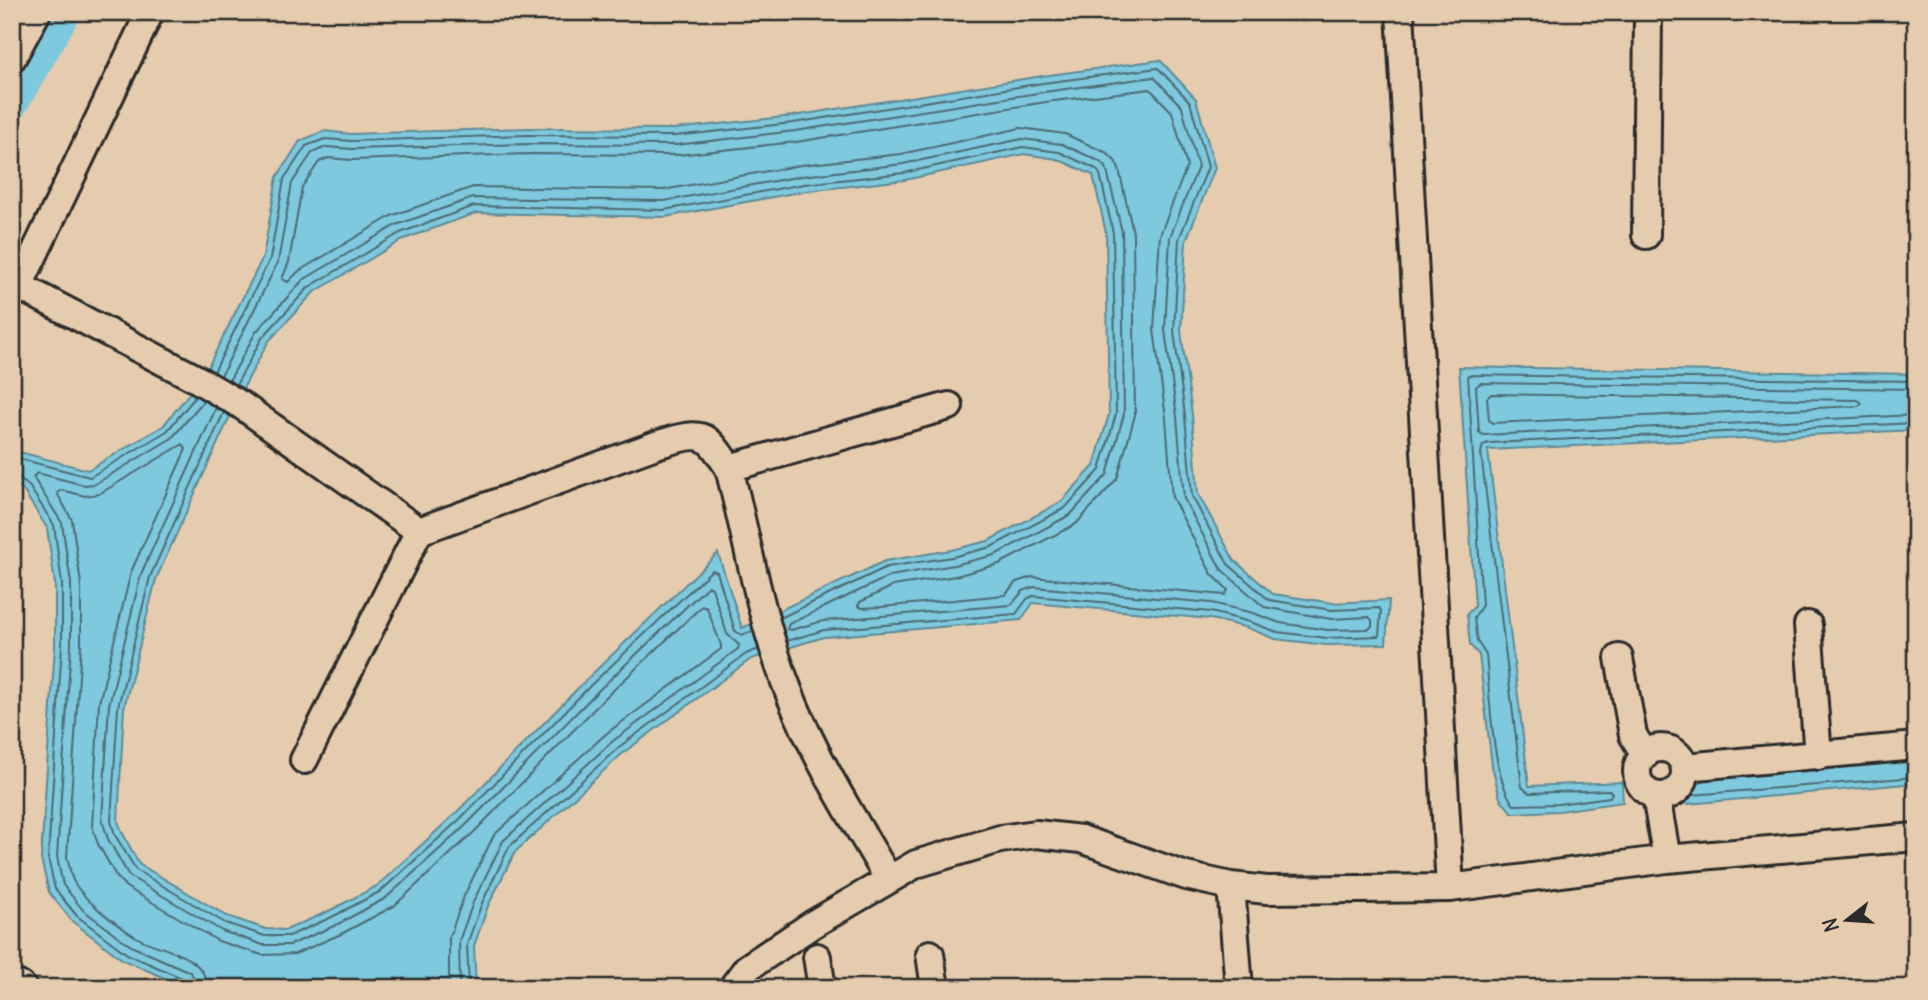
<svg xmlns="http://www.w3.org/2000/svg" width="1928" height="1000" viewBox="0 0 1928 1000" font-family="Delius,sans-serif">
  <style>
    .water { fill: #7ec9de; stroke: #5d8a96; stroke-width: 2; fill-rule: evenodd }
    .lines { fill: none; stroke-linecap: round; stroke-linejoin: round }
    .shore { stroke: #4c6a73; stroke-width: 2 }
    .canal { stroke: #7ec9de; stroke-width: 32 }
    .street-casing { stroke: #2b2b2b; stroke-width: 32 }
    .street { stroke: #e6ccae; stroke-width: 26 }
  </style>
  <rect width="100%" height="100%" fill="#e6ccae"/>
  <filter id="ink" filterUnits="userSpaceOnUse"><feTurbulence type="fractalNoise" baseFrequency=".0143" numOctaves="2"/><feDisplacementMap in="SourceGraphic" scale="14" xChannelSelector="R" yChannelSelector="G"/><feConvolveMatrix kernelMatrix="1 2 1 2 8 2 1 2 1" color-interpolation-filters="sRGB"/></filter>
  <g filter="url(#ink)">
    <path class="water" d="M1160 60 1196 99 1215 168 1186 241 1181 331 1192 415 1198 494 1234 560 1273 594 1333 603 1389 600 1386 644 1327 645 1275 639 1248 628 1211 619 1033 603 1021 620 824 637 751 659 623 753 515 852 488 906 474 946 476 988H188L123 960 72 921 49 892 41 859 55 645V584L47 528 23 490 12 482V450L88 470 163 426 204 375 263 257 277 177 300 141 324 131 351 134 528 128 674 129 793 116 1042 76ZM1024 154 1057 159 1093 175 1106 233 1109 414 1094 466 1061 502 988 541 951 550 885 561 742 628 718 553 587 679 455 814 377 886 329 911 286 930 266 929 227 916 139 864 122 832 118 821 124 708 156 579 240 394 268 342 313 293 404 239 476 213 665 217 805 191 905 180Z
      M1459 367 1916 374V430L1488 450 1529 786 1622 782 1623 802 1559 811 1512 813 1500 798 1492 766 1479 655 1470 645 1467 614 1475 606Z
      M1916 753V783L1688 804 1681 795 1686 781 1705 773Z"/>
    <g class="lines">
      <path class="shore" d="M1150 89 1172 112 1187 166 1160 235 1154 330 1166 418 1172 497 1211 573 1228 590 1225 595 1032 577 1016 582 1005 595 881 607 862 608 858 606 860 602 893 586 956 576 999 564 1076 524 1117 479 1135 415 1133 233 1119 169 1115 161 1107 153 1065 134 1021 128 901 154 801 165 663 190 473 187 391 216 299 271 288 282 282 279 289 262 302 187 319 162 328 158 352 160 528 154 677 155 796 142 1046 102Z
        M214 372 270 259 284 179 306 146 325 139 352 141 528 135 675 136 793 123 1043 83 1158 68 1190 102 1208 167 1179 239 1174 331 1185 416 1192 496 1228 564 1269 600 1332 610 1379 608 1381 611 1379 636 1327 638 1277 632 1250 622 1211 612 1033 596 1027 599 1016 614 824 630 787 641
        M221 376 278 262 292 183 312 153 326 147 352 149 528 144 676 145 795 131 1044 92 1154 77 1182 107 1198 167 1170 237 1165 330 1177 417 1184 499 1221 569 1264 607 1331 619 1369 617 1372 620V626L1369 629 1328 630 1280 623 1253 613 1212 603 1034 587 1023 591 1011 605 823 621 791 630 787 629 789 624 890 576 954 565 995 555 1070 515 1107 475 1124 414 1122 232 1106 167 1099 161 1062 144 1022 139 903 164 802 176 664 201 473 198 396 225 303 280 256 332 229 381
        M1916 381 1468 375 1482 605 1474 618 1477 641 1486 655C1490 692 1491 777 1514 805L1558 804 1610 797 1612 793 1609 790 1529 793 1522 787 1481 453 1483 445 1489 443 1916 423
        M236 385 262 338 309 287 400 233 474 206 664 210 804 184 904 173 1023 147 1059 152 1096 169 1100 174 1113 233 1116 414 1100 470 1065 508 991 547 952 557 887 567 780 618
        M1916 389 1480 383 1476 387 1479 432 1483 435 1916 415
        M1491 394 1858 400 1862 403 1859 406 1492 423 1489 420 1487 398Z
        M216 408 141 574 109 705 102 820 108 839 129 876 222 931 263 945H290L336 925 386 898 466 825 598 691 708 586 712 588 727 634 739 645 738 649 613 741 503 841 474 900 459 941 460 988
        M224 412 150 577 118 707 111 821 115 835 136 870 225 923 265 936H289L332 917 381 891 460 819 592 684 712 570 717 572 735 631 742 635 753 631
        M12 457 90 477 167 431 196 396
        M12 477 18 478 29 486 54 525 62 583V645L48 858 55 889 77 916 127 954 184 979 188 988
        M1705 780 1692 787 1691 795 1916 777
        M196 988 195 979 190 972 131 946 83 910 63 885 57 857 71 645V583L62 523 33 477 37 473 84 485 95 484 172 438 204 400
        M207 988C206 953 160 951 136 937 118 926 80 898 72 878 70 871 69 864 67 857L81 646V584L72 520 57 493 61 490 85 496 99 494 183 444 186 449 131 572 99 703 92 826 98 844 116 876 126 887 218 941 262 955 295 954 341 934 394 906 473 833 605 698 702 606 707 608 721 645V649L607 733 494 835 464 896 449 938V988
        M469 988 467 944 482 903 509 847 619 747 746 654 759 649"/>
      <path class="canal" d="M12 104 65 12"/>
      <defs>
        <path id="street" d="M1400 12 1450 888
          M12 58 37 12
          M1646 235 1648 12
          M19 286 195 378 241 405 419 531
          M12 295 19 286 150 12
          M729 468C748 543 761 622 790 695 816 760 853 818 888 878
          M1808 625 1818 756
          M1619 658 1633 735 1645 755
          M1637 772a24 24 0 1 1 48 0a24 24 0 1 1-48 0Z
          M304 760 419 531 656 445C670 441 695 431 707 440 716 446 723 460 729 468L949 406
          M1685 767 1916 746
          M1656 796 1667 859
          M1231 886 1239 988
          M930 954 935 988
          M817 957 822 988
          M12 985H19L23 988
          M732 988 747 968 813 924 916 864 1000 839 1036 834 1081 839 1186 876 1231 886 1267 890 1450 888 1667 859 1916 837"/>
      </defs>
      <use href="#street" class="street-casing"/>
      <use href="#street" class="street"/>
    </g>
  </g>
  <rect width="1928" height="1000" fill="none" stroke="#e6ccae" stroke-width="42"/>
  <rect x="21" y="21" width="1886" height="958" fill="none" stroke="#2b2b2b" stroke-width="2.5" filter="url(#ink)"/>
  <g transform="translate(1847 920) rotate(253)" stroke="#e6ccae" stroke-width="5" paint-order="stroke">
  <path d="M0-5L12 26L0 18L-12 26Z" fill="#2b2b2b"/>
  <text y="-10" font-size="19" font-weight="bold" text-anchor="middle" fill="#2b2b2b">N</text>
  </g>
</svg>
